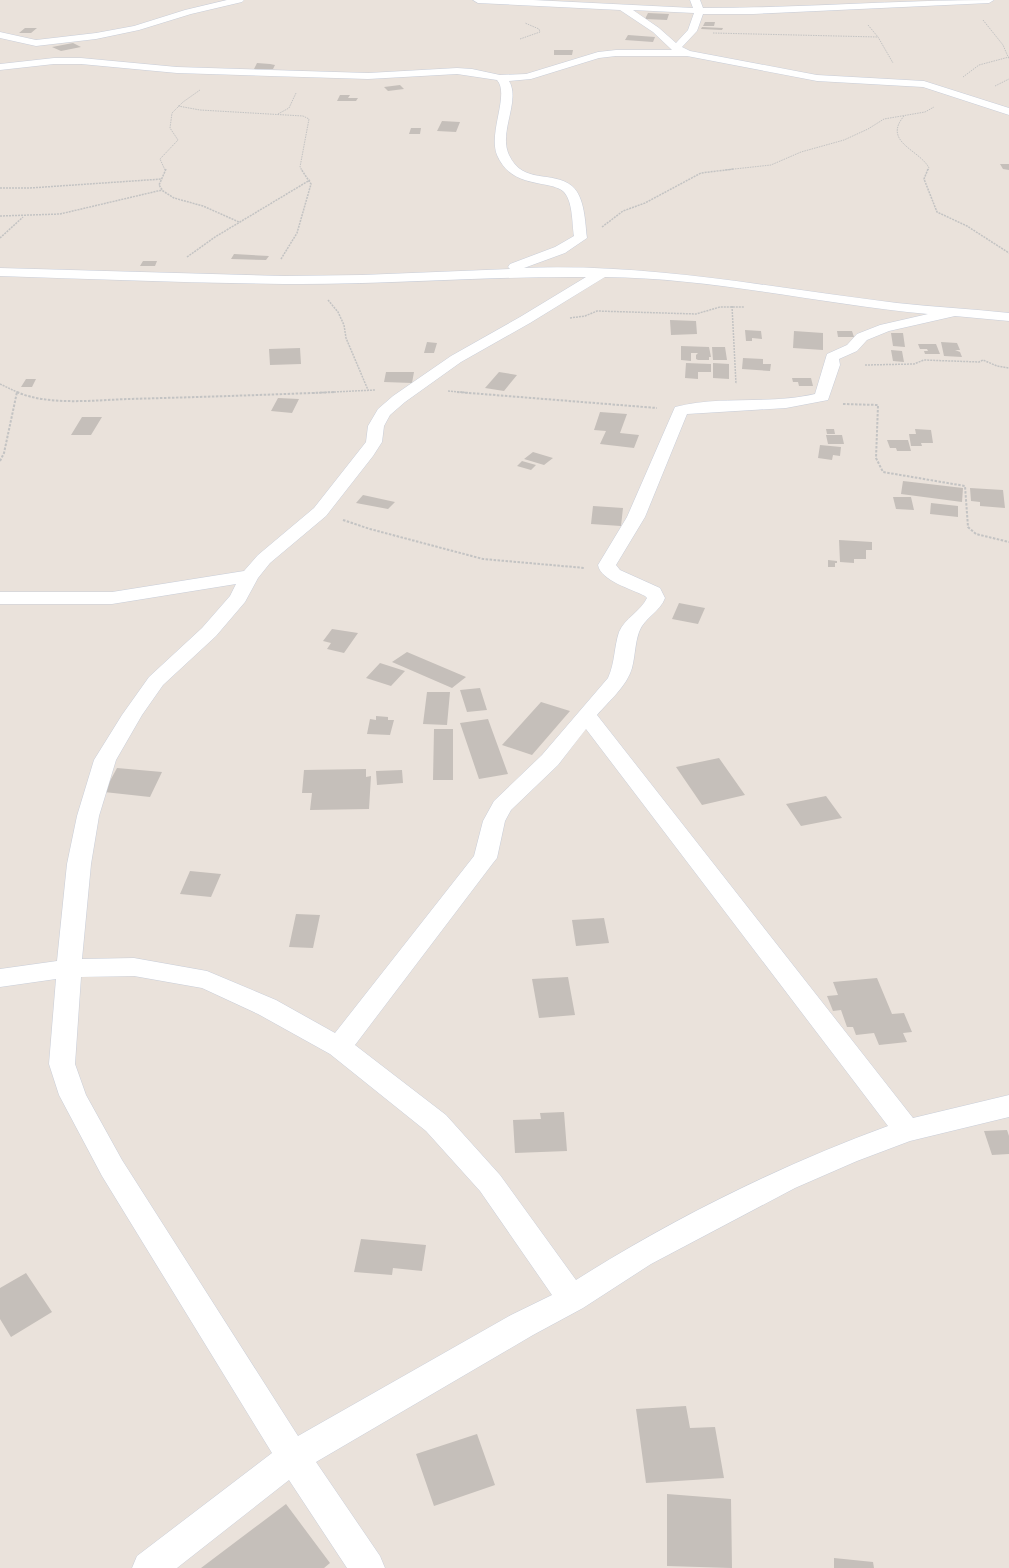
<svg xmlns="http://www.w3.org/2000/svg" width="1009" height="1568" viewBox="0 0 1009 1568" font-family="Roboto,sans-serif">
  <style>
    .building { fill: #c5bfba }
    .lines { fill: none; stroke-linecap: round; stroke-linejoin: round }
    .minor-casing { stroke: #c9ced9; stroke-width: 1 }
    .path-far2 { stroke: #c3c3c3; stroke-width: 1; stroke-dasharray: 1.5 1; stroke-linecap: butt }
    .path-far1 { stroke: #c3c3c3; stroke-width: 1.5; stroke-dasharray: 2 1; stroke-linecap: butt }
    .path { stroke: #c3c3c3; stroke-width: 2; stroke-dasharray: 2.5 1.5; stroke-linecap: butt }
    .minor { fill: #fff; fill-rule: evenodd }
  </style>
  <rect width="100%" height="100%" fill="#eae2db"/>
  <path class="building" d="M648 13 669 14 667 20 645 19Z
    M705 22H715L714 26H703Z
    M702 27 723 28 722 30 701 29Z
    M25 28H37L31 33H19Z
    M628 35 655 37 653 42 625 40Z
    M73 43 81 47 61 51 52 47Z
    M554 50H573L572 55H554Z
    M257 63 270 64 275 65 273 69H254Z
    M400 85 404 89 388 91 384 87Z
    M340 95H350L348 98H358L356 101H337Z
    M442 121 460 122 456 132 437 131Z
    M411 128H421L420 134H409Z
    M1000 164H1009V170L1003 169Z
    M234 254 269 256 266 260 231 259Z
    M143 261H157L155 266H140Z
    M670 320 696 321 697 334 671 335Z
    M745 330 761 331 762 339 752 338V341H746Z
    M794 331 823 333V350L793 348Z
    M837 331H852L854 337H838Z
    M891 333H903L905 347 893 346Z
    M427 342 437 343 434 353H424Z
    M941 342 957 343 960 350H955L960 352 962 357 944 356Z
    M918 344H936L940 354H925L924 351H928L927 349H920Z
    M681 346 709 347 711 357H709V360H698L696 359V355L698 353H691V361L681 360Z
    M712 347H725L727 360H713Z
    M300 348 301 364 270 365 269 349Z
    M891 350 902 351 904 362 893 361Z
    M743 358 763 359V364H771L770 371 742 369Z
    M686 363 711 364V372H698V379L685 378Z
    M713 363 729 364V379L713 378Z
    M386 372H414L412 383 384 382Z
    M499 372 517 375 504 391 485 388Z
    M792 378H811L813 386H799L798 382H793Z
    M26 379H36L32 387H21Z
    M278 398 299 399 292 413 271 411Z
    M600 412 627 414 620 433 639 435 634 448 600 444 606 431 594 430Z
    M82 417H102L91 435H71Z
    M826 429H834L835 434H827Z
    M915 429 931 430 933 443H921L922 446H911L909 434H916Z
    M826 435H842L844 444H828Z
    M887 440H908L911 451H897L896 448H890Z
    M820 445 841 447 840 456 833 455 832 460 818 458Z
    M533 452 553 458 544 465 524 459Z
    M522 461 536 465 531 470 517 466Z
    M903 481 963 488 962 502 901 494Z
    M970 488 1003 490 1005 508 980 506V502L971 501Z
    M363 495 395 502 388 509 356 503Z
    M893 497H911L914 510 896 509Z
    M931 503 958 506V517L930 514Z
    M593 506 623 508 621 526 591 524Z
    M839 540 872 542V550H866V559H854V563L840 562Z
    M828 560 837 561V563H835V567H828Z
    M679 603 705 608 698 624 672 619Z
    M332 629 358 633 344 653 327 649 331 643 323 641Z
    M407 652 466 677 452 688 392 662Z
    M380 663 405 671 391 686 366 678Z
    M480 688 487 710 467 712 460 690Z
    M427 692H450L447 725 423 724Z
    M541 702 570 711 532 755 502 745Z
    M376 716 388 717V720H394L390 735 367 734 370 719 376 720Z
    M488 719 508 774 479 779 460 723Z
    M434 729H453V780H433Z
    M719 758 745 795 702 805 676 767Z
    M117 768 162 772 150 797 104 792Z
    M366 769V777L371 776 369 809 310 810 312 793H302L304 770Z
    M402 770 403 783 377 785 376 771Z
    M826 796 842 818 801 826 786 804Z
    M190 871 221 874 211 897 180 894Z
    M296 914 320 915 313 948 289 947Z
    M604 918 609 943 576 946 572 920Z
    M568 977 575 1015 539 1018 532 979Z
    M877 978 892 1014 904 1013 912 1032 903 1033 907 1042 879 1045 874 1033 856 1035 853 1027H847L841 1010 833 1011 827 996 838 995 833 982Z
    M564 1112 567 1151 515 1153 513 1120 541 1119 540 1113Z
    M1007 1130 1009 1136V1154L992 1155 984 1131Z
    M361 1239 426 1245 422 1271 393 1268 392 1275 354 1272Z
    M26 1273 52 1312 11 1337 0 1319V1288Z
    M686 1406 690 1428 715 1427 724 1478 646 1483 636 1409Z
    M477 1434 495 1485 434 1506 416 1454Z
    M667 1494 731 1499 732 1568 667 1566Z
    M286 1504 330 1563 324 1568H201Z
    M834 1558 873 1562 874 1568H834Z"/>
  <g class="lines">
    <defs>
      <path id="minor" d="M227 0H244L242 2 191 14 139 30 96 39 36 46 0 38V32L36 40 96 33 134 26 185 10Z
        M473 0H533L693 8 690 0H700L703 8C800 8 896 0 994 0L989 3 753 14H703L697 31 682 47 690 51 817 75 924 81 1009 108V115L923 87 817 81 687 56H616L599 58 531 79 509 81C521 101 498 132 509 155 523 185 552 170 572 186 585 197 585 223 587 238L565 253 524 268C650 263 773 288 897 303 934 307 972 309 1009 313V321L955 316 889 331 867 340 857 351 839 359 840 365 828 400 786 408 687 414 645 517 616 565 620 570 660 588 665 598C660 612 644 618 639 632 635 643 635 657 632 668 627 686 609 701 597 715L913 1118 1009 1095V1117L910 1141 857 1161 795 1188 651 1264 583 1308 533 1335 316 1462 380 1556 385 1568H347L289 1480 177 1568H132L137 1556 272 1453 102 1176 59 1095 49 1064 56 979 0 987V969L57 961 67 864 77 816 94 760 122 715 149 677 202 628 230 596 236 584 112 604H0V592H112L244 571 258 555 314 508 366 442 368 426 378 409 393 396 451 356 520 317 586 277C485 276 385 285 284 284 189 283 95 279 0 276V268L284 276 362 275 510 269 508 267 510 264 555 247 574 236C572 223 573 202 564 192 560 188 552 186 547 185 525 181 507 178 497 155 488 132 510 94 497 80L457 74 368 79 177 73 81 64H54L0 70V64L54 58H81L177 67 368 73 457 68 472 69 500 75 526 74 598 52 616 50H672L653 32 620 10 478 3ZM633 10 694 13 688 30 676 43 659 28ZM605 277C713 278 820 304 928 314L880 325 857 334 847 345 827 354 815 394C769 405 721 395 675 407L627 517 598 565C601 581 632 589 645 596L647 598C641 611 625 618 619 632 614 647 615 663 608 678L542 755 494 801 483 821 474 856 335 1033 276 1000 207 971 134 958 82 959 91 864 99 816 116 760 142 715 163 685 216 636 245 602 258 578 270 563 326 516 373 456 382 442 384 426 390 415 405 402 461 362 530 323ZM586 729 888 1126C779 1166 674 1218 576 1280L500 1175 446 1115 355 1045 493 863 497 858 505 821 511 810 558 765ZM134 976 202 988 258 1014 330 1054 426 1131 480 1191 552 1295 511 1315 298 1436 122 1160 86 1095 75 1064 81 977Z"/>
    </defs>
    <use href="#minor" class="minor-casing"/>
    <path class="path-far2" d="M983 20 1003 45 1009 59
      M868 25 878 37 893 63
      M713 33 878 37
      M520 39 540 32 539 29 525 23
      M963 77 979 65 1009 57
      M995 86 1009 79
      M178 106 200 110 303 116 309 119 300 167 302 170
      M278 114 289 108 296 93
      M904 116C882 142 920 150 929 168L928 170
      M165 170 160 159 178 140 170 128 172 113 183 102 200 90
      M725 170 771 165 801 152 844 140 868 129 884 119 925 112 934 107"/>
    <path class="path-far1" d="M166 169 159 185 163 191 174 198 203 206 239 222
      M928 169 924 179 937 212 967 226 1009 253
      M0 188H30L162 179
      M0 216 60 214 162 190
      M602 227 623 211 645 203 701 173 734 169
      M0 238 23 217
      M187 257 215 237 310 180
      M281 259 297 233 311 184 301 169
      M328 300 338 312 344 325 346 338 368 390
      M732 306 736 384
      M570 318 585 316 597 311 696 314 720 307H744
      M865 365 914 364 924 360 979 362 983 360 997 366 1009 368
      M0 384 19 393
      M448 391 470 393
      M313 393 375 390"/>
    <path class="path" d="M17 392C48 406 95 400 129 399 198 397 266 395 335 392
      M457 392 657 408
      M843 404 878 405 876 458 883 472 965 486 968 527 976 534 1009 542
      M0 461 4 453 17 392
      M343 520 370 529 483 559 585 568"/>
    <use href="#minor" class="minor"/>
  </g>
</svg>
